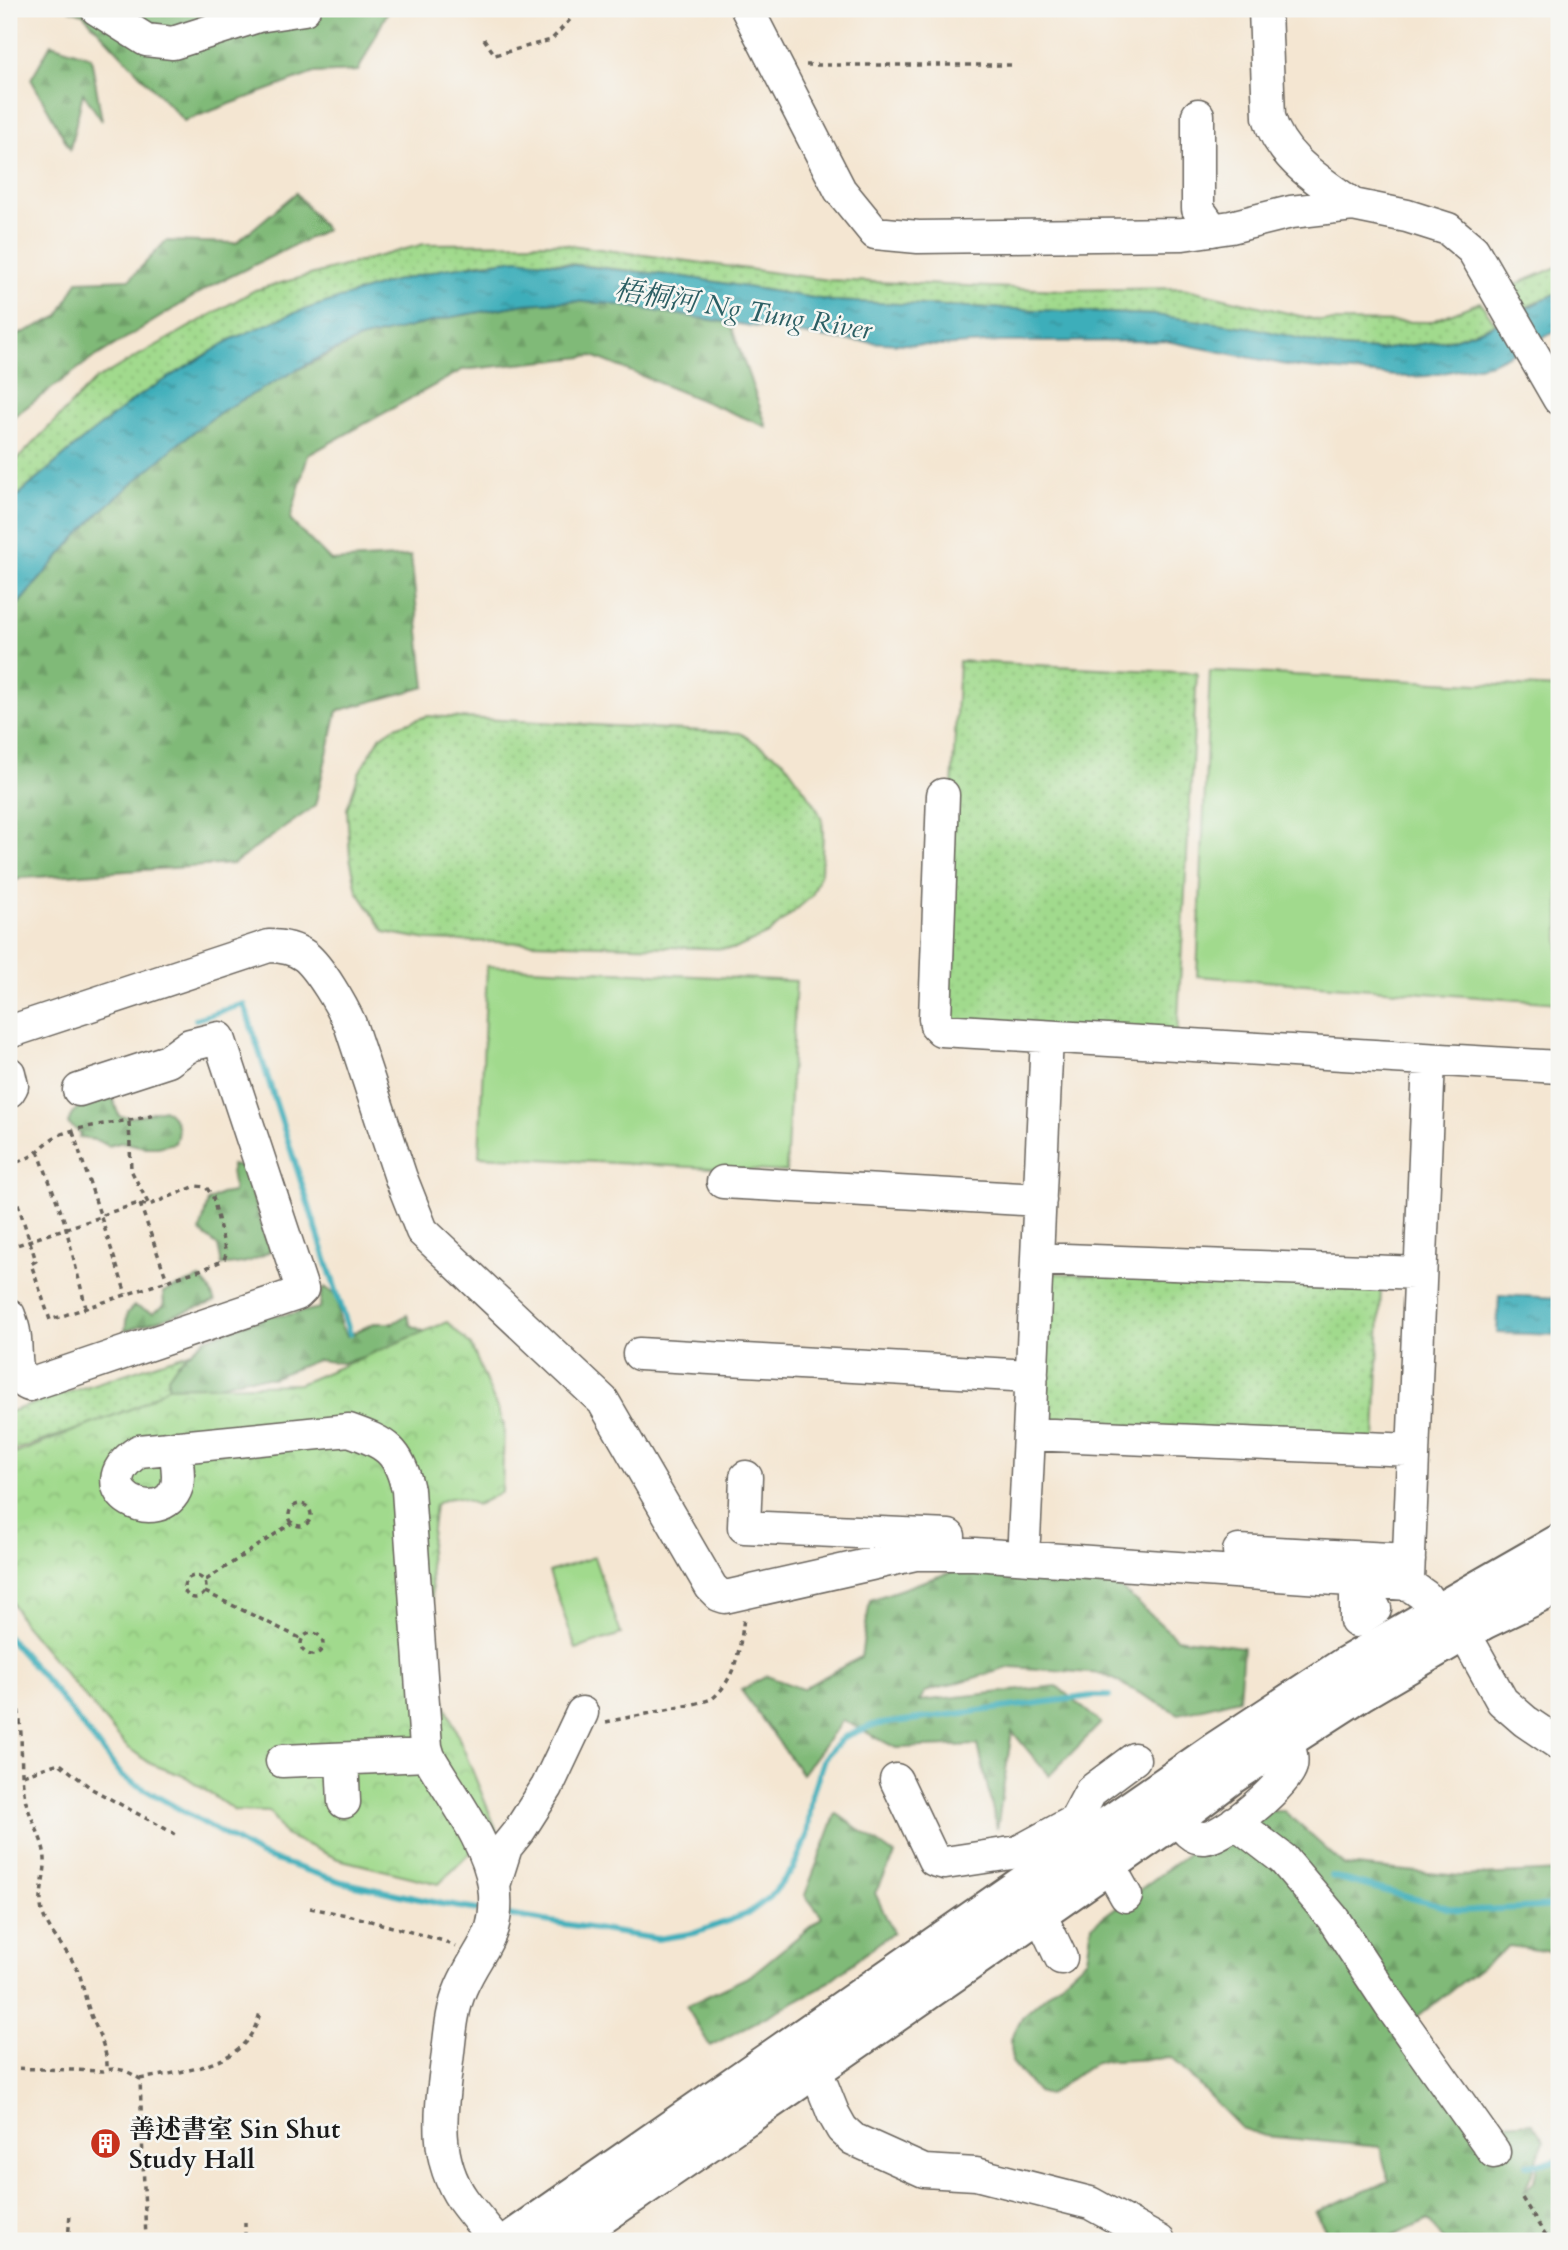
<svg xmlns="http://www.w3.org/2000/svg" width="1568" height="2250" viewBox="0 0 1568 2250" font-family="Cardo,'Noto Serif SC',serif">
  <style>
    .grass { fill: url(#grass-dots); stroke: #5e7b54; stroke-width: 2 }
    .forest { fill: url(#forest-firs); stroke: #4e6b4a; stroke-width: 2 }
    .park { fill: url(#park-crowns); stroke: #5e7b54; stroke-width: 2 }
    .pitch { fill: #a1da8d; stroke: #5e7b54; stroke-width: 2 }
    .water { fill: url(#water-ripples); stroke: #2d656b; stroke-width: 2 }
    .lines { fill: none; stroke-linecap: round; stroke-linejoin: round }
    .stream { stroke: #3eaeba; stroke-width: 6 }
    .minor-casing { stroke: #68635c; stroke-width: 35 }
    .major-casing { stroke: #68635c; stroke-width: 42 }
    .path { stroke: #68635c; stroke-width: 3.5; stroke-dasharray: 5 5; stroke-linecap: butt }
    .minor { stroke: #fff; stroke-width: 32 }
    .major { stroke: #fff; stroke-width: 38 }
    .labels { text-anchor: middle; dominant-baseline: central; stroke-width: 5; stroke-linejoin: round; paint-order: stroke }
    .poi-label { font-size: 26px; font-weight: bold; fill: #1c1c1c; stroke: #f6f6f2; text-anchor: start }
    .water-label { font-size: 28px; font-style: italic; fill: #2b5e63; stroke: #f6f6f2 }
  </style>
  <defs>
    <pattern id="grass-dots" width="8" height="8" patternUnits="userSpaceOnUse" patternTransform="scale(1.75)"><rect width="8" height="8" fill="#a1da8d"/><path d="M2 2h.1M6 6h.1" fill="none" stroke="#8aba79" stroke-width="1.8" stroke-linecap="round"/></pattern>
    <pattern id="forest-firs" width="22" height="20" patternUnits="userSpaceOnUse" patternTransform="scale(1.75)"><rect width="22" height="20" fill="#80ba78"/><path d="M5 1l3.5 6h-7zM16 11l3.5 6h-7z" fill="#6e9f67"/></pattern>
    <pattern id="park-crowns" width="20" height="18" patternUnits="userSpaceOnUse" patternTransform="scale(1.75)"><rect width="20" height="18" fill="#a1da8d"/><path d="M2 6a3 3 0 1 1 6 0M12 15a3 3 0 1 1 6 0" fill="none" stroke="#8aba79"/></pattern>
    <pattern id="water-ripples" width="26" height="14" patternUnits="userSpaceOnUse" patternTransform="scale(1.75)"><rect width="26" height="14" fill="#3eaeba"/><path d="M2 4q2-2 4 0t4 0M15 11q2-2 4 0t4 0" fill="none" stroke="#338d96"/></pattern>
  </defs>
  <rect width="100%" height="100%" fill="#f6f6f2"/>
  <filter id="ink" filterUnits="userSpaceOnUse"><feTurbulence type="fractalNoise" baseFrequency=".0143" numOctaves="2"/><feDisplacementMap in="SourceGraphic" scale="14" xChannelSelector="R" yChannelSelector="G"/><feConvolveMatrix kernelMatrix="1 2 1 2 8 2 1 2 1" color-interpolation-filters="sRGB"/></filter>
  <filter id="wash" filterUnits="userSpaceOnUse"><feTurbulence type="fractalNoise" baseFrequency=".00686" numOctaves="4" result="noise"/><feDisplacementMap in="SourceGraphic" scale="28" xChannelSelector="R" yChannelSelector="G"/><feGaussianBlur stdDeviation="1.57" result="paint"/><feColorMatrix in="noise" values="0 0 0 0 0 0 0 0 0 0 0 0 0 0 0 0 0 1.4 0 .05"/><feComposite in="paint" operator="in"/></filter>
  <g filter="url(#wash)">
    <rect width="100%" height="100%" fill="#f4e6d2"/>
    <path class="grass" d="M555 243 829 280 1061 290 1183 288 1321 321 1430 322 1480 302 1496 324 1453 339 1379 350 1340 348 1155 315 832 301 686 277 563 263 514 260 479 263 390 282 292 314 232 339 137 397 80 442 23 491 9 506V468L95 380 255 290 424 244Z
      M1559 266V292L1524 308 1512 286Z
      M959 661 1197 673 1177 1037 939 1024Z
      M427 716 740 733 784 761 814 803 822 819 823 834 821 872 812 896 768 934 735 949 428 940 385 932 357 891 350 857 347 809 359 773 381 736 395 727Z
      M1046 1273 1381 1287 1375 1441 1040 1427Z
      M319 1310 335 1344 12 1451V1455L9 1456V1412Z"/>
    <path class="forest" d="M69 9H389L358 71 314 73 184 121 83 14Z
      M51 44 91 57 102 121 83 93 70 149 31 79Z
      M296 193 326 230 211 286 87 362 9 420V339L58 317 78 281 130 279 166 241 236 243Z
      M572 301 611 304 730 323 767 427 593 356 462 370 308 455 290 520 331 561 411 556 425 687 337 711 315 806 233 864 21 878 9 884V615L68 546 100 512 139 477 179 443 222 411 285 376 360 339 452 317 525 304Z
      M111 1094 119 1116 132 1117 164 1109C177 1119 181 1127 175 1143L158 1147H144L123 1142 108 1146 99 1141 79 1137 81 1133 68 1124C73 1103 93 1100 111 1094Z
      M231 1165 243 1167 270 1251C256 1261 240 1265 222 1265L218 1246 200 1232 208 1201 221 1194 233 1192C235 1183 230 1175 231 1165Z
      M200 1278 209 1288 215 1302 125 1331 127 1313 134 1306 153 1313 164 1306 163 1292Z
      M325 1287 337 1296 340 1324 347 1336 374 1323H393L407 1315 411 1325 427 1333 364 1357 342 1363 317 1360 272 1378H246L216 1386 168 1387V1377L177 1364 205 1339 269 1315H286L320 1308 321 1293Z
      M974 1557 1101 1575 1129 1595 1176 1638 1243 1647 1239 1699 1179 1714 1103 1674 1012 1667 925 1692 919 1701 1057 1686 1101 1723 1049 1776 1012 1731 997 1829 978 1745 896 1748 843 1720 802 1774 741 1690 767 1676 802 1689 861 1657 870 1600 951 1572Z
      M1265 1811H1284L1344 1865 1460 1876 1559 1871V1953L1509 1946 1405 2026 1476 2126 1532 2122 1544 2141 1524 2193 1534 2181 1538 2164 1559 2158V2241H1444L1428 2220 1382 2241H1332L1315 2212 1389 2181 1380 2147 1265 2136 1241 2128 1172 2058 1096 2062 1048 2095 1037 2092 1012 2062 1011 2039 1022 2017 1087 1959 1092 1925 1192 1851Z
      M836 1813 895 1855 875 1893 893 1932 819 1989 710 2046 686 2006 750 1976 822 1917 805 1895Z"/>
    <path class="park" d="M447 1322 471 1345 504 1425 502 1492 477 1505C460 1497 451 1494 435 1505L429 1553 439 1689 497 1831 480 1843 439 1884 338 1859 285 1835 270 1812 235 1811 186 1777 151 1764 126 1746 23 1623 9 1597V1456L138 1406 168 1387 299 1384Z"/>
    <path class="pitch" d="M1210 671 1559 688V1003L1197 976Z
      M487 966 796 981 786 1172 479 1156Z
      M594 1557 621 1634 576 1649 549 1572Z"/>
    <path class="water" d="M517 259 686 277 832 301 1155 315 1254 328 1340 348 1379 350 1450 340 1487 328 1559 292V330L1492 363 1428 376 1408 377 1297 367 1166 341 1000 342 940 346 883 343 840 340 611 304 572 301 525 304 452 317 360 339 322 356 222 411 179 443 100 512 68 546 9 615V506L23 491 80 442 137 397 232 339 291 314 390 282 444 269Z
      M1499 1295 1559 1298V1335L1497 1333Z"/>
    <g class="lines">
      <path class="stream" d="M196 1019 244 1004 350 1334
        M9 1638 51 1686 123 1777 260 1855 342 1882 442 1904 484 1911
        M1331 1876 1459 1911 1559 1906
        M502 1914 657 1939 695 1933 747 1914 770 1897 793 1869 807 1836 812 1795 824 1758 844 1737 873 1725 1092 1696H1109
        M1527 2165 1559 2161"/>
    </g>
  </g>
  <g filter="url(#ink)">
    <g class="lines">
      <defs>
        <path id="minor" d="M97 9 146 40 173 43 258 16 304 9
          M747 9 840 190 875 233 918 237 1183 234 1231 227 1291 212 1353 205 1407 216 1448 229 1473 250 1559 399
          M1265 9 1269 117C1281 159 1320 181 1353 205
          M1198 115V209L1213 230
          M943 795 935 1018 936 1025 941 1030 1559 1067
          M9 1032 269 946C281 946 294 948 305 956 320 968 342 1006 350 1024L401 1178 422 1231 603 1401 711 1587 719 1595 725 1597 916 1554H974L1408 1584 1425 1596 1436 1612
          M1047 1037 1029 1434 1413 1450
          M9 1073 12 1086 9 1091
          M723 1182 1040 1200
          M1037 1259 1420 1273
          M9 1315C11 1321 13 1326 14 1332 18 1348 11 1377 29 1385L297 1294 302 1289 219 1038 190 1045 168 1061 79 1090
          M639 1354 1032 1376
          M175 1447C176 1459 180 1474 177 1486 163 1531 78 1491 139 1451L349 1430C386 1443 399 1450 408 1490L426 1747 429 1757C451 1795 488 1842 494 1885 501 1938 479 1946 461 1988 451 2011 450 2037 447 2061 441 2109 433 2157 463 2200 473 2214 485 2227 496 2241
          M746 1477 744 1527 949 1536
          M1024 1539 1029 1434
          M1239 1551 1409 1560
          M1408 1579 1429 1060
          M1356 1580V1621L1375 1609
          M1463 1631 1502 1701 1525 1721 1559 1744
          M342 1759 344 1802
          M282 1761 428 1755
          M896 1780 934 1860 945 1863 1018 1852 1075 1821 1089 1838
          M1177 1816C1184 1827 1190 1839 1205 1838 1224 1837 1286 1784 1291 1766 1293 1758 1289 1747 1287 1739
          M1075 1821 1091 1791 1134 1759
          M1235 1822 1283 1859 1332 1917 1390 2005 1494 2152
          M1108 1864 1126 1896
          M494 1885 506 1847 519 1831 547 1787 582 1713
          M1039 1912 1061 1958
          M811 2073 819 2078 833 2113 842 2129 853 2139 924 2171 976 2174 1090 2203 1159 2241"/>
        <path id="major" d="M511 2241 1215 1752 1346 1666 1559 1544
          M563 2241C769 2101 973 1959 1177 1816L1232 1774 1361 1691 1483 1620 1559 1584"/>
      </defs>
      <use href="#minor" class="minor-casing"/>
      <use href="#major" class="major-casing"/>
      <path class="path" d="M484 39 495 55 551 40 580 9
        M806 65H1014
        M129 1122 131 1170 149 1205
        M73 1132 126 1294
        M38 1151 64 1220 86 1308
        M9 1165C19 1161 29 1159 38 1151 45 1145 50 1139 59 1135 90 1123 124 1123 155 1115
        M9 1175 36 1261 31 1264 50 1320 206 1268 224 1260 226 1254 213 1197 206 1187 196 1186 149 1205 136 1204 105 1214 101 1217C70 1227 39 1237 9 1248
        M140 1204 167 1280
        M289 1515a11 11 0 1 1 22 0a11 11 0 1 1-22 0Z
        M184 1587a11 11 0 1 1 22 0a11 11 0 1 1-22 0Z
        M206 1580 292 1523
        M205 1592 302 1639
        M301 1644a11 11 0 1 1 22 0a11 11 0 1 1-22 0Z
        M9 1682C28 1718 17 1759 25 1798 29 1818 44 1838 45 1859 46 1878 36 1900 44 1917 51 1935 67 1950 76 1967 82 1977 83 1991 87 2003 93 2025 108 2046 107 2069
        M606 1722C623 1718 704 1704 713 1698 736 1679 741 1644 744 1617
        M23 1775 59 1763 92 1789 175 1834
        M310 1908 352 1916 444 1941 456 1947
        M9 2068 103 2071C117 2066 128 2071 140 2079L146 2241
        M140 2079C186 2070 248 2068 260 2012
        M1522 2198 1549 2241
        M245 2222V2241
        M68 2241 70 2213"/>
      <use href="#minor" class="minor"/>
      <use href="#major" class="major"/>
    </g>
  </g>
  <defs>
    <symbol id="building-disc" viewBox="-11 -11 22 22"><circle r="9.5" fill="#c8321e" stroke="#f6f6f2"/><path d="M-4-6H4V6H1V3H-1V6H-4ZM-2.5-4.3h1.7v1.8h-1.7ZM.8-4.3h1.7v1.8H.8ZM-2.5-1h1.7V.8h-1.7ZM.8-1h1.7V.8H.8Z" fill="#fff"/></symbol>
  </defs>
  <g fill-rule="evenodd">
    <use href="#building-disc" x="88" y="2126" width="35" height="35"/>
  </g>
  <g class="labels">
    <g class="poi-label">
      <text x="129" y="2129">善述書室 Sin Shut<tspan x="129" dy="30">Study Hall</tspan></text>
    </g>
    <g class="water-label">
      <text transform="translate(743 310) rotate(9)">梧桐河 Ng Tung River</text>
    </g>
  </g>
  <rect width="1568" height="2250" fill="none" stroke="#f6f6f2" stroke-width="35"/>
</svg>
